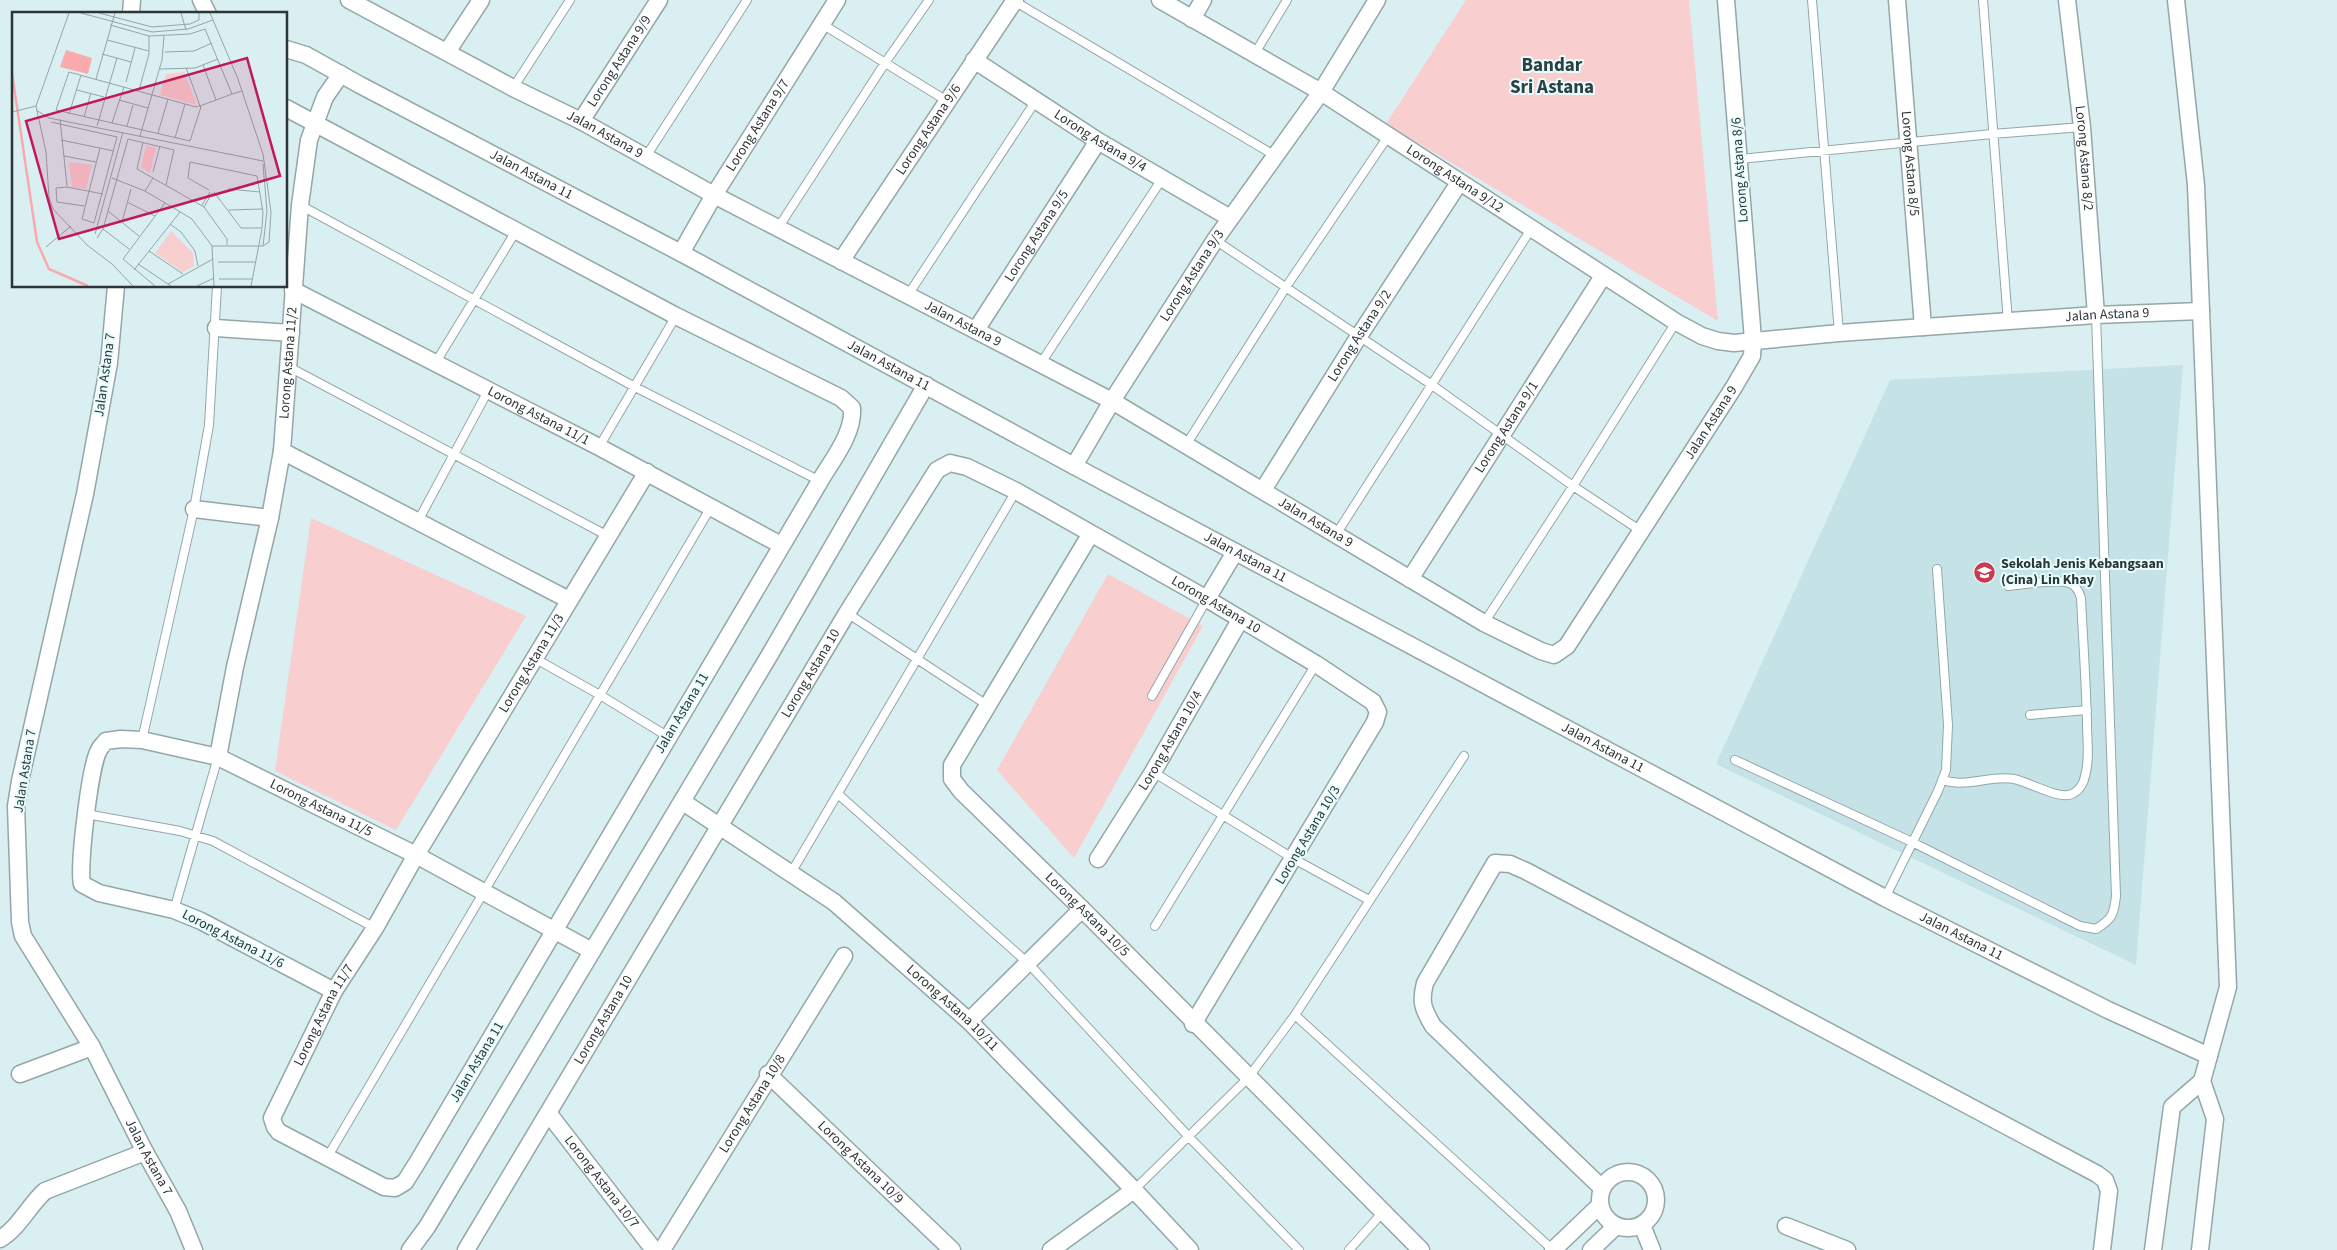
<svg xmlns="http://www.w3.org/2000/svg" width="2337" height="1250" viewBox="0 0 2337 1250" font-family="'Source Sans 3',sans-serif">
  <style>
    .built { fill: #c5e3e6 }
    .green { fill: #f8cecf }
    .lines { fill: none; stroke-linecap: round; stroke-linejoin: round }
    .lane-casing { stroke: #93a7a9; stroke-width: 10 }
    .street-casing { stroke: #93a7a9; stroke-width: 19 }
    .lane { stroke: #fff; stroke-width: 8 }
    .street { stroke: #fff; stroke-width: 16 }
    .labels { text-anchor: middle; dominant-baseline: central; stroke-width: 4; stroke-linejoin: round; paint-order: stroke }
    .street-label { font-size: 14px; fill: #2d3636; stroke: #e7fdfe }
    .poi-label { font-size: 14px; font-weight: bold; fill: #2d3636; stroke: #e7fdfe; text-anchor: start }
    .district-label { font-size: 19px; font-weight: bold; fill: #2e4041; stroke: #e7fdfe }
    .inset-river { fill: none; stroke: #faaaad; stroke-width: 2.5 }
    .inset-road { fill: none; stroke: #95a5a6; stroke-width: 1 }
    .view { fill: #c2185b; fill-opacity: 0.15; stroke: #c2185b; stroke-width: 2.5 }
    .inset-edge { fill: none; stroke: #2d3636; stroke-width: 2.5 }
  </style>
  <rect width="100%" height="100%" fill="#daeff1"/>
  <path class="built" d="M2183 365 2136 965 1716 764 1890 380Z"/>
  <path class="green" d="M1466 0H1689L1718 321 1386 124Z
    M311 518 526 616 396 830 275 771Z
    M1108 574 1203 626 1074 858 997 770Z"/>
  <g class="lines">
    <defs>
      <path id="lane" d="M1812 0 1839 333
        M1983 0 2008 322
        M1014 1 1274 155
        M822 24 947 101
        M1254 55 1287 0
        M513 88 570 0
        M645 158 747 0
        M1740 159 1992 134 2082 127
        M300 205 635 387 820 481
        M778 228 885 63 929 0
        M1215 240 1432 385 1573 486 1641 531
        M908 295 1035 102
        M436 362 516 231
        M1041 363 1162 179
        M289 367 608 536
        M1186 445 1286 287 1389 135
        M599 447 676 316
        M418 521 489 389
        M1335 536 1531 229
        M847 613 987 705
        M1484 623 1573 486 1676 322
        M536 659 600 695 667 736
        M1152 696 1207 599
        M2030 715 2087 710
        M142 740 194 509 209 425 217 286
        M1464 756 1295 1015 1553 1250
        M1735 760 1912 842 2080 926 2096 929C2112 919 2114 915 2116 896L2096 315
        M1153 772 1294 859 1369 900
        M1943 780C1966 788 1990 775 2014 779 2029 782 2059 800 2072 794 2079 791 2084 783 2085 776 2090 759 2087 741 2087 723 2086 681 2083 640 2081 598 2079 591 2076 585 2069 583 2055 578 2024 585 2008 586
        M838 794 1028 963 1189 1137 1299 1250
        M86 814 180 831 213 841 375 928
        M791 873 1016 491
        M1885 898 1938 791 1946 770 1948 725 1937 569
        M174 910 218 757
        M1155 926 1316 664
        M328 1156 711 507
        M1134 1190 1248 1078 1295 1015
        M1349 1250 1383 1212"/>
      <g id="street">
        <path d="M201 0 208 14"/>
        <path id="s1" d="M349 0 513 88 581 121 714 195 1112 401 1484 623 1541 651 1554 655 1567 646 1734 387 1752 356 1753 340 1726 0"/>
        <path id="s2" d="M1160 0 1321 92 1676 322 1702 336 1718 341 1734 343 1839 333 2096 315 2201 311"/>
        <path id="s3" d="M1897 0 1923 327"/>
        <path id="s4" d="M2067 0 2082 127 2096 315"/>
        <path d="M131 14 132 0"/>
        <path d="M1192 19 1203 0"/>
        <path id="s5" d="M286 49 306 55 360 85 681 253 1074 466 1885 898 2108 1010 2209 1056"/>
        <path d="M447 52 481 0"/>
        <path id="s6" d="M974 60 1098 141 1230 218"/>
        <path id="s7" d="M286 108 676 316 841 398 852 408C854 434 832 460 820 481L417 1163 405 1182 395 1188 384 1187 279 1132 275 1127 272 1118 334 991 375 928 416 855 647 472"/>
        <path id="s8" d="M581 121 659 0"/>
        <path id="s9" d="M681 253 714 195 837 0"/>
        <path id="s10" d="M841 261 1015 0"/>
        <path id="s11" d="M116 286 109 363 85 494 20 781 16 806 20 922 23 936 92 1047 145 1152 178 1211 194 1250"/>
        <path id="s12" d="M293 290 599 447 781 545"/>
        <path d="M216 328 291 333"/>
        <path id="s13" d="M976 330 1098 141"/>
        <path d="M282 451 569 600"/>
        <path id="s14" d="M1074 466 1112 401 1215 240 1321 92 1377 0"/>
        <path id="s15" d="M1263 490 1359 336 1459 183"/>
        <path d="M194 509 270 518"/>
        <path id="s16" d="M1090 535 952 765V779L961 791 1082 909 1421 1250"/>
        <path id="s17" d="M1410 579 1603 276"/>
        <path d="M1207 599 1235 552"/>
        <path id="s18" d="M218 757 235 667 270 518 282 451 300 205 309 140 325 97 341 74"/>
        <path id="s19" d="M683 802 834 902 969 1021 1134 1190 1190 1250"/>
        <path id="s20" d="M1098 859 1153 772 1240 620"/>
        <path id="s21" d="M334 991 201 921 174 910 99 893 82 884C78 867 90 765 99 750 100 747 104 744 106 741L121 739 142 740 218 757 416 855 592 951"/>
        <path d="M969 1021 1082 909"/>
        <path d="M20 1074 92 1047"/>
        <path id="s22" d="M768 1074 952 1250"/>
        <path id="s23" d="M549 1114 654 1250"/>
        <circle cx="1628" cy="1200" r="28"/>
        <path d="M1602 1188 1433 1026C1423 1009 1420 1002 1425 983L1495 863 1510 864 1526 871 2097 1174 2105 1180 2109 1191 2102 1250"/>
        <path d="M1642 1225 1652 1250"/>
        <path d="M1786 1226 1847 1250"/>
        <path d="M0 1239C19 1228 29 1205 45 1191L145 1152"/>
        <path d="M410 1250 427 1227 769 656 926 385"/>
        <path id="s24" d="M466 1250 847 613 937 470 950 463 967 467 1016 491 1207 599 1316 664 1373 702 1378 712 1375 722 1193 1024"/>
        <path id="s25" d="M662 1250 844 956"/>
        <path d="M1051 1250 1134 1190"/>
        <path d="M1553 1250 1600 1205"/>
        <path d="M1591 1250 1616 1226"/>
        <path d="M2153 1250 2172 1107 2202 1081 2228 987 2196 185 2176 0"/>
        <path d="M2200 1250 2215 1119 2202 1081"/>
      </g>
    </defs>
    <use href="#lane" class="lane-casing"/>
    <use href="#street" class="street-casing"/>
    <use href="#lane" class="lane"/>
    <use href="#street" class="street"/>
  </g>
  <defs>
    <symbol id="school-disc" viewBox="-11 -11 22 22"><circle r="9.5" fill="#cb3b50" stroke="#e7fdfe"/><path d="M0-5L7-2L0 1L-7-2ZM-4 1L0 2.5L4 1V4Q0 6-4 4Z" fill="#fff"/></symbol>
  </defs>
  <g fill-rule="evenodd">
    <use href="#school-disc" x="1972" y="560" width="25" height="25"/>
  </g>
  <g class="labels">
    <g class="street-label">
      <text stroke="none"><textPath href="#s8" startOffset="71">Lorong Astana 9/9</textPath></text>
      <text stroke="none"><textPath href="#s9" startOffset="149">Lorong Astana 9/7</textPath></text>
      <text stroke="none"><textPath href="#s10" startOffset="158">Lorong Astana 9/6</textPath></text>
      <text stroke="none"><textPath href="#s1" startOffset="289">Jalan Astana 9</textPath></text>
      <text stroke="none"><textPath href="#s6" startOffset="150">Lorong Astana 9/4</textPath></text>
      <text stroke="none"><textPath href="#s4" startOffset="159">Lorong Astana 8/2</textPath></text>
      <text stroke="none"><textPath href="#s3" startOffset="164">Lorong Astana 8/5</textPath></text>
      <text transform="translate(1740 170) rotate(-94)">Lorong Astana 8/6</text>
      <text stroke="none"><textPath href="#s5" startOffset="276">Jalan Astana 11</textPath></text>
      <text stroke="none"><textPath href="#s2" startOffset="345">Lorong Astana 9/12</textPath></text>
      <text stroke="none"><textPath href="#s13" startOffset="112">Lorong Astana 9/5</textPath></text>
      <text stroke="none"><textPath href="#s14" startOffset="224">Lorong Astana 9/3</textPath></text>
      <text stroke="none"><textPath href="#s2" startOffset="1045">Jalan Astana 9</textPath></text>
      <text stroke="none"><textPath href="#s1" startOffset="694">Jalan Astana 9</textPath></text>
      <text stroke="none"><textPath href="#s15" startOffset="182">Lorong Astana 9/2</textPath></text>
      <text stroke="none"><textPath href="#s18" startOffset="401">Lorong Astana 11/2</textPath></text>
      <text stroke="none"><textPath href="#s5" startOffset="681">Jalan Astana 11</textPath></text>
      <text transform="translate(105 375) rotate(-82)">Jalan Astana 7</text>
      <text stroke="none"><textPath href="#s12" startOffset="276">Lorong Astana 11/1</textPath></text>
      <text stroke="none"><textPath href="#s1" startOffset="1654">Jalan Astana 9</textPath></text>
      <text stroke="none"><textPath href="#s17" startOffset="180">Lorong Astana 9/1</textPath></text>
      <text stroke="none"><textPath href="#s1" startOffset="1099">Jalan Astana 9</textPath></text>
      <text stroke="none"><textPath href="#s5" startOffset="1086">Jalan Astana 11</textPath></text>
      <text stroke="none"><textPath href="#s24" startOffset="1228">Lorong Astana 10</textPath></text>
      <text stroke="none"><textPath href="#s7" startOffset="2218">Lorong Astana 11/3</textPath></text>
      <text stroke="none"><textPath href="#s24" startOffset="672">Lorong Astana 10</textPath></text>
      <text transform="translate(682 713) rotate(-59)">Jalan Astana 11</text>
      <text stroke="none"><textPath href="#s20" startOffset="139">Lorong Astana 10/4</textPath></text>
      <text stroke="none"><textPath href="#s5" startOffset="1491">Jalan Astana 11</textPath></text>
      <text transform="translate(25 771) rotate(-81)">Jalan Astana 7</text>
      <text stroke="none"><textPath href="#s21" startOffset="652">Lorong Astana 11/5</textPath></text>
      <text transform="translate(1308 835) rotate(-59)">Lorong Astana 10/3</text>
      <text stroke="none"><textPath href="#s16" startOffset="474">Lorong Astana 10/5</textPath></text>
      <text stroke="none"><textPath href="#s5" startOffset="1896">Jalan Astana 11</textPath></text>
      <text transform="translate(233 939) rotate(27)">Lorong Astana 11/6</text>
      <text stroke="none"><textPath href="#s19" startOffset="340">Lorong Astana 10/11</textPath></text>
      <text stroke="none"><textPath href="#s7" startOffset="1809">Lorong Astana 11/7</textPath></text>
      <text stroke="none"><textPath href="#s24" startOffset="268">Lorong Astana 10</textPath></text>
      <text transform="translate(477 1062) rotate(-59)">Jalan Astana 11</text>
      <text stroke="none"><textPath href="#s25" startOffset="172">Lorong Astana 10/8</textPath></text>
      <text stroke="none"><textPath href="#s11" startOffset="915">Jalan Astana 7</textPath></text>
      <text stroke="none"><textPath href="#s22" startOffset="128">Lorong Astana 10/9</textPath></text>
      <text stroke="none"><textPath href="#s23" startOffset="86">Lorong Astana 10/7</textPath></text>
    </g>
    <g class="poi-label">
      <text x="2001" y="564">Sekolah Jenis Kebangsaan<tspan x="2001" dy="16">(Cina) Lin Khay</tspan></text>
    </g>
    <g class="district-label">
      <text x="1552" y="65">Bandar<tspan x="1552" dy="22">Sri Astana</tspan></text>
    </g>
  </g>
  <g transform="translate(12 12)">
    <rect width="275" height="275" fill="#daeff1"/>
    <path d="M172 60 185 93 148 83 154 62ZM134 133 144 136 138 161 129 155ZM57 150 80 153 74 177 60 175ZM159 219 181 241 182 254 171 260 143 241Z" fill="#f8cecf"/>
    <path d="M54 38 80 46 76 62 48 55Z" fill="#faaaad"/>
    <path class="inset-river" d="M0 61 25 230 37 257 76 274"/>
    <path class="inset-road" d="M57 1 24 94 34 140 37 185 41 197 75 233 100 252 121 274M69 1 140 20 176 17 201 8M87 1 140 15 178 12 187 8V1M169 1 174 18M198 1 226 67 251 142 259 200 257 230 251 234M98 13 137 24 178 22 193 17 220 82M95 28 137 39M153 40 182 39 200 31M90 42 119 50M191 53 204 88M174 56 182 77 188 94 189 95 178 129 44 98 57 60 184 95 187 94H188L220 82 230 79M148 57 183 56 206 47M84 67 103 1M114 70 123 36M65 78 92 85M127 78 137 42V24M107 88 136 96M24 98 37 106 251 149M0 100 24 94M57 102 69 63M72 105 79 81M48 107 55 174M39 110 105 125 82 211 70 207 88 136M100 111 112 75M85 114 105 46M115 114 121 93M146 121 156 87M128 124 150 48 152 24M163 126 173 92M49 128 102 139M131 130 125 157 192 195 215 227V233M52 144 84 150M251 152 255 199 251 234M141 160 148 134M100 166 133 179 180 207 200 234 202 274M216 177 248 180M197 178 176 166 178 150 245 164 251 200 250 216H229L202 180M133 179 141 166M115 190 143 204M190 193 198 180M72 194 45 190 44 176 55 175 91 182M192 195 200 181M217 198 250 197M96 199 127 224M110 210 119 177M158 212 169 220 183 239 186 254M91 217 117 237M83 222 111 120M85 226 91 217 116 127 162 138 154 173M200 234H251M34 235 59 214M137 239 171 262M206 250H243M126 252 159 274M122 258 168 200M207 267H240M156 272 201 247M143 274 111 247 153 191M185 274 202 266M239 274 250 217"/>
    <path class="view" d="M235 46 268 164 47 227 14 109Z"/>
    <rect width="275" height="275" class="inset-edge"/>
  </g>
</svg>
